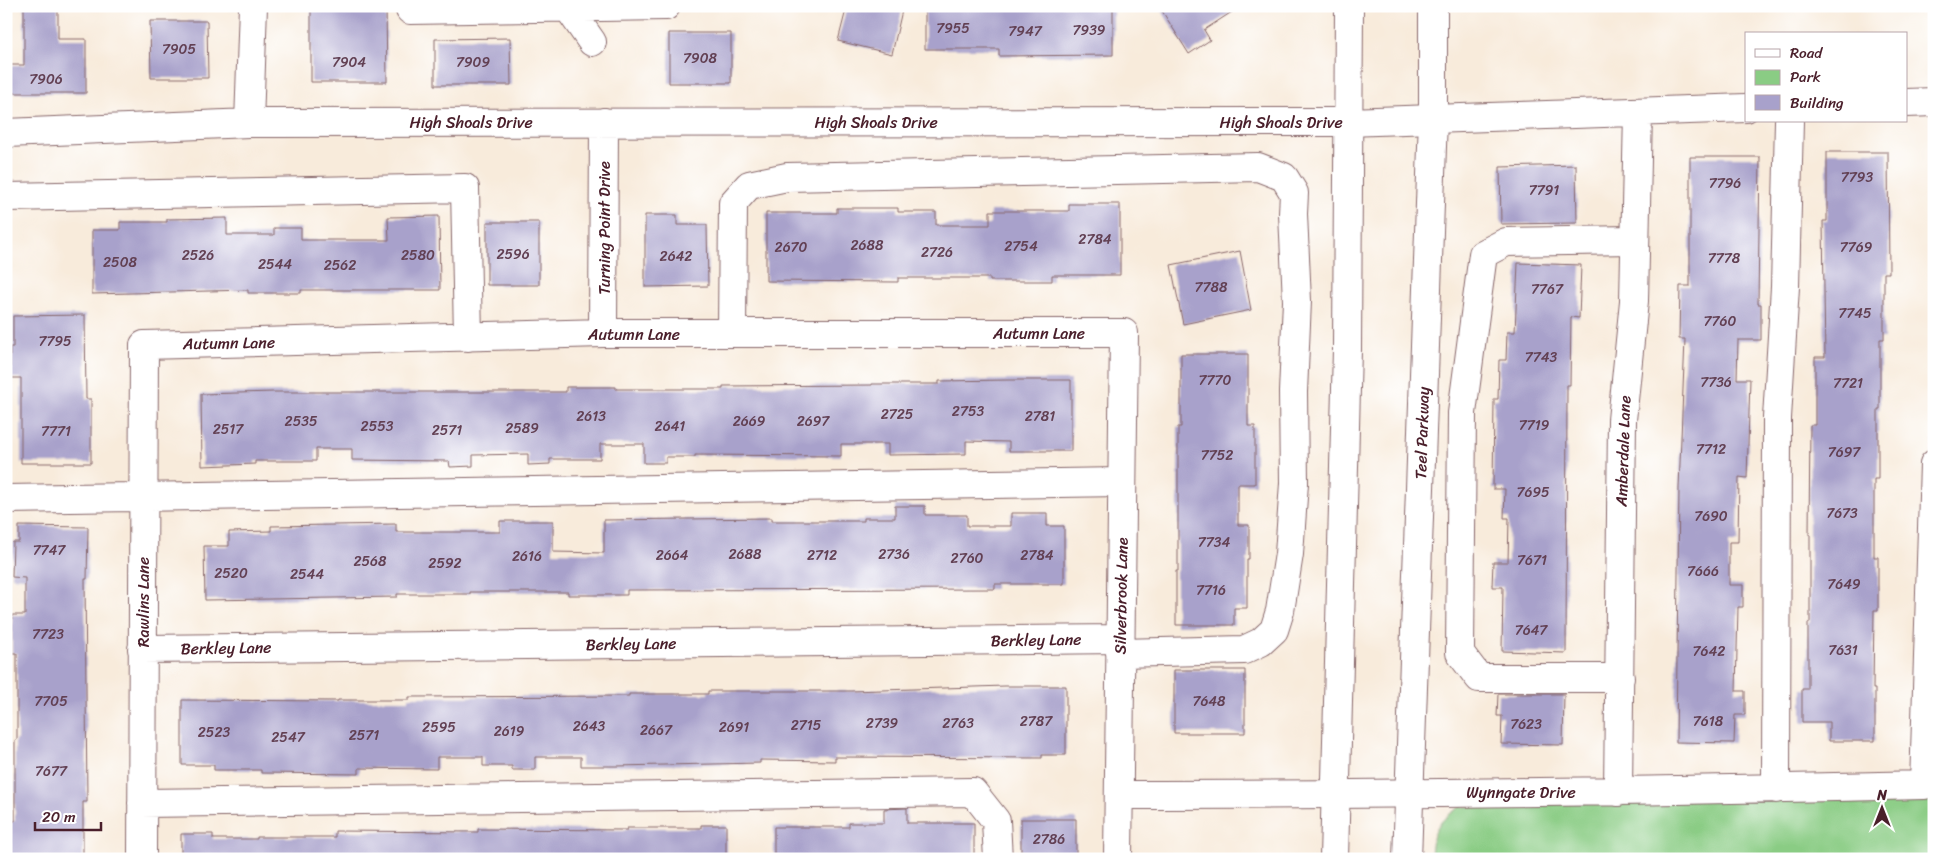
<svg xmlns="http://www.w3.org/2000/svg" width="1940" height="865" viewBox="0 0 1940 865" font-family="Sriracha,sans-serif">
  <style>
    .green { fill: #8acc84; stroke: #6a7658 }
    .building { fill: #a8a1cb }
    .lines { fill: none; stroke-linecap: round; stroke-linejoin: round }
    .minor-casing { stroke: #876669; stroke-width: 30 }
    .major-casing { stroke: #876669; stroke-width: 30 }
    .minor { stroke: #fff; stroke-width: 28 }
    .major { stroke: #fff; stroke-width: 28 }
    .labels { text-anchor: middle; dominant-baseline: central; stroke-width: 4; stroke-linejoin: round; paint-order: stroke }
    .number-label { font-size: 14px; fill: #624053 }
    .street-label { font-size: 16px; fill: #4a1f2b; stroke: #fff }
  </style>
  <rect width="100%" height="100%" fill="#fff"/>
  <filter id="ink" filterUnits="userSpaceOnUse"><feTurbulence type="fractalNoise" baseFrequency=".02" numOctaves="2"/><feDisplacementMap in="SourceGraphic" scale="10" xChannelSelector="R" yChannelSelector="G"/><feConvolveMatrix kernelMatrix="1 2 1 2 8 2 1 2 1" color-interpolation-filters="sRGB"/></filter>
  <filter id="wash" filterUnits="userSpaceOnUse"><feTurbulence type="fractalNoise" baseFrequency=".0096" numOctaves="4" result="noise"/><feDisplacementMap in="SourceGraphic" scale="20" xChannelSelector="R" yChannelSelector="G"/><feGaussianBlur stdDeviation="1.12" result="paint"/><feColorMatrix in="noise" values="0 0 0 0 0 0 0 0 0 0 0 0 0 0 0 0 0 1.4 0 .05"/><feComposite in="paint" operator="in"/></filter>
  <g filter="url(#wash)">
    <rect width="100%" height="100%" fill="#f8ebdb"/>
    <path class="green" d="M1934 790V859H1431C1432 830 1436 823 1460 807Z"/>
    <g id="blocks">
      <path class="building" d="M24 6H58V39H86V93H6V65H24Z
        M311 6H386L387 82H311Z
        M847 6H903L892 54 838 41Z
        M925 6H1113V55L999 56V49H925Z
        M1159 6H1241L1204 30 1210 40 1189 54Z
        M150 21H207L208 78H151Z
        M669 33H731V83H669Z
        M510 38 511 85H435V39Z
        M1827 152H1888L1889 273H1884V339H1880V409H1878V479H1874V557H1878V610H1874L1873 689H1875V741H1829V722H1802V689H1808V623H1810V535H1809L1810 425H1815V357H1825L1823 221H1827Z
        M1690 157H1760L1758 304H1761V340H1738L1737 379H1750L1747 478 1739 477 1738 542H1729V585H1743V607H1738L1736 691H1745V715H1735L1734 743 1676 742 1679 488 1685 339H1679L1680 286H1690Z
        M1576 165 1577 223 1501 224 1500 167Z
        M1069 204H1120V275H1052V281H990V278H898V282L766 281V213H837V208H898V212H936V225H990V211H1069Z
        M645 215H677V225H707L708 286 645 287Z
        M439 216 440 290H301V293H248V290L92 294V230H120V222H167V219L227 218V235H274V228H301V240H389L388 217Z
        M487 222H539V285H487Z
        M1240 251 1251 310 1183 324 1171 265Z
        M1518 263 1581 265 1579 318 1571 317 1570 385H1567L1566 653 1502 651 1503 587H1492L1493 562H1508L1509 518H1504L1505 489H1493L1494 399H1498L1499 360H1506L1507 332H1515Z
        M85 315 86 399H91V463H21V378H10V347H13V316Z
        M1181 354H1248V426H1255V484H1238V525H1249V559H1247V608H1234V625H1176V571H1178V427H1181Z
        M1009 380H1071V451H1009V442L966 441V454L888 455V444H841V456L695 455V457H666V463H644V444H600V459H550V464L528 465V454L473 455V466L450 467 449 461 352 460V449H316V461H255V464L202 466 201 394 274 392H566V387H616V389H723V386L872 385V384H939V381Z
        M895 506H925V515H967V526H1011V513H1047V526H1064V584H995V589L627 590V595H568V592H470V594H397V597L205 600 204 546H229V532L271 531V526L396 524V532H500V521H553V552L604 553V520L772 518V521H864V518H895Z
        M19 526 88 527 87 579H85L87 802H83V859H11V821H15V740H17V653H12V615H25V578L12 577 13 542H19Z
        M1174 670H1245V733H1174Z
        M1005 686H1066V755H1042V758L835 757V761L760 760V763L616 766H581V757H535V770H512V766H483V757H437V769L359 768V774L261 773V770H214V765H182V700L338 701V700H409V697L629 696V694H708V691H851Z
        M1498 694H1564L1563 745 1501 744 1502 716H1497Z
        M907 808V823H974V859H774V827H849V823H884V809Z
        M1021 819H1076V859H1021Z
        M701 825H726V859H181V834H213V839H257V837H335V831L478 832V829L627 830V828H701Z"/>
    </g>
  </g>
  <g filter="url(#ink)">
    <use href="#blocks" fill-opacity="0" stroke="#876669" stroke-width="1"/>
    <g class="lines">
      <defs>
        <path id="minor" d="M410 6V10L666 6
          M569 6V9L592 42
          M1906 103 1934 102
          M249 123 253 6
          M6 133 249 123 1348 122 1746 108
          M6 197 465 188 468 337
          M603 333 604 122
          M732 333 733 203 749 185 787 177 1258 167 1284 177 1294 193 1293 214 1297 301 1293 392 1294 483 1289 554 1280 611 1274 630 1261 642 1244 650 1120 653
          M6 499 1122 482
          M142 649 1120 639
          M1620 678H1479L1460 653 1462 413 1483 254 1506 242 1635 240
          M1776 789 1777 418 1785 287 1789 121
          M1618 792 1622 420 1634 301 1638 112
          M1119 795C1387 795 1655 791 1924 785L1934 464
          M142 803 973 792 996 821 998 859
          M142 859 144 345 603 333H1124L1118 859"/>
        <path id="major" d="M1334 859 1347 349 1349 6
          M1407 859 1433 118V6"/>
      </defs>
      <use href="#minor" class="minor-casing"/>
      <use href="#major" class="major-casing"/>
      <use href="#minor" class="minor"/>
      <use href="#major" class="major"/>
    </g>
  </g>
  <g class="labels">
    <g class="number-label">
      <text x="953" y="28">7955</text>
      <text x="1089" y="30">7939</text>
      <text x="1025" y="31">7947</text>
      <text x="179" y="49">7905</text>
      <text x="700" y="58">7908</text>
      <text x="349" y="62">7904</text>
      <text x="473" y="62">7909</text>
      <text x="46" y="79">7906</text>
      <text x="1857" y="177">7793</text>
      <text x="1725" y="183">7796</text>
      <text x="1544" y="190">7791</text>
      <text x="1095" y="239">2784</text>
      <text x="867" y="245">2688</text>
      <text x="1021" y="246">2754</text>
      <text x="791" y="247">2670</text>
      <text x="1856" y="247">7769</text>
      <text x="937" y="252">2726</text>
      <text x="513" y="254">2596</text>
      <text x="198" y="255">2526</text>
      <text x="418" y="255">2580</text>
      <text x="676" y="256">2642</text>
      <text x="1724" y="258">7778</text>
      <text x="120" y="262">2508</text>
      <text x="275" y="264">2544</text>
      <text x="340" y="265">2562</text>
      <text x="1211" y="287">7788</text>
      <text x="1547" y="289">7767</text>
      <text x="1855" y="313">7745</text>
      <text x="1720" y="321">7760</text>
      <text x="55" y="341">7795</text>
      <text x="1541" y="357">7743</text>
      <text x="1215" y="380">7770</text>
      <text x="1716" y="382">7736</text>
      <text x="1848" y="383">7721</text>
      <text x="968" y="411">2753</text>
      <text x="897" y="414">2725</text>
      <text x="591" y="416">2613</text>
      <text x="1040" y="416">2781</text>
      <text x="301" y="421">2535</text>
      <text x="749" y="421">2669</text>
      <text x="813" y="421">2697</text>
      <text x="1534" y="425">7719</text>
      <text x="377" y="426">2553</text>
      <text x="670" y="426">2641</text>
      <text x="522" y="428">2589</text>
      <text x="228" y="429">2517</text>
      <text x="447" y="430">2571</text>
      <text x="56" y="431">7771</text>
      <text x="1711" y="449">7712</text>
      <text x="1844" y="452">7697</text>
      <text x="1217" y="455">7752</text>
      <text x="1533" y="492">7695</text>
      <text x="1842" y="513">7673</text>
      <text x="1711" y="516">7690</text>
      <text x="1214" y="542">7734</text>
      <text x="49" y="550">7747</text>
      <text x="745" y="554">2688</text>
      <text x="894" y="554">2736</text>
      <text x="672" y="555">2664</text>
      <text x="822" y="555">2712</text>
      <text x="1037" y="555">2784</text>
      <text x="527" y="556">2616</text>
      <text x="967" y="558">2760</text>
      <text x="1532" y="560">7671</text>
      <text x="370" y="561">2568</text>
      <text x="445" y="563">2592</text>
      <text x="1703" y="571">7666</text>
      <text x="231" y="573">2520</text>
      <text x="307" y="574">2544</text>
      <text x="1844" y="584">7649</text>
      <text x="1211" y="590">7716</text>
      <text x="1531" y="630">7647</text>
      <text x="48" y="634">7723</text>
      <text x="1843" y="650">7631</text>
      <text x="1709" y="651">7642</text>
      <text x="51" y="701">7705</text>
      <text x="1209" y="701">7648</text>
      <text x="1036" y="721">2787</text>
      <text x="1708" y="721">7618</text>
      <text x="882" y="723">2739</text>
      <text x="958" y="723">2763</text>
      <text x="1526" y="724">7623</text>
      <text x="806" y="725">2715</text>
      <text x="589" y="726">2643</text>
      <text x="439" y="727">2595</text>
      <text x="734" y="727">2691</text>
      <text x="656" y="730">2667</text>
      <text x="509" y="731">2619</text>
      <text x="214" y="732">2523</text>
      <text x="364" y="735">2571</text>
      <text x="288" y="737">2547</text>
      <text x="51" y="771">7677</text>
      <text x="1049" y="839">2786</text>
    </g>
    <g class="street-label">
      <text x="471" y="122">High Shoals Drive</text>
      <text x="876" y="122">High Shoals Drive</text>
      <text x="1281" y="122">High Shoals Drive</text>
      <text transform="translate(604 228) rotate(-90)">Turning Point Drive</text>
      <text x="1039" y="333">Autumn Lane</text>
      <text x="634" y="334">Autumn Lane</text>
      <text transform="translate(229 343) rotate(-1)">Autumn Lane</text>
      <text transform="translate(1422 433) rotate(-88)">Teel Parkway</text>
      <text transform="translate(1623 451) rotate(-88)">Amberdale Lane</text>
      <text transform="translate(1121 596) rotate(-89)">Silverbrook Lane</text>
      <text transform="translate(143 602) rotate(-90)">Rawlins Lane</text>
      <text transform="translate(1036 640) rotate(-1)">Berkley Lane</text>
      <text transform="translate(631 644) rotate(-1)">Berkley Lane</text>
      <text transform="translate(226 648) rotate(-1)">Berkley Lane</text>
      <text x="1521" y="792">Wynngate Drive</text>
    </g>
  </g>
  <rect width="1940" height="865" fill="none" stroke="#fff" stroke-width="25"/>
  <rect x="1745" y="32" width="162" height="90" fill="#ffffff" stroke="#b7a5aa"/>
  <rect x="1755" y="49" width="25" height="8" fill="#ffffff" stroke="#b7a5aa"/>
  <text x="1790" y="58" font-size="15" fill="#4a1f2b">Road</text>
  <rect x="1755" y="70" width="25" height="15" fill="#8acc84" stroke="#b7a5aa"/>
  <text x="1790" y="82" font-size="15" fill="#4a1f2b">Park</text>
  <rect x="1755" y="95" width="25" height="15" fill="#a8a1cb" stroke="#b7a5aa"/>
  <text x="1790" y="108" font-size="15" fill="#4a1f2b">Building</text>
  <g transform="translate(1882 808)" stroke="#ffffff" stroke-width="4" paint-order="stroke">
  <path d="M0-4L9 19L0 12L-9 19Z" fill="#4a1f2b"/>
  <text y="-8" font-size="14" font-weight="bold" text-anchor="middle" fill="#4a1f2b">N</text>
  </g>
  <path d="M35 822v8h66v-8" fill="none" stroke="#4a1f2b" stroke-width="2.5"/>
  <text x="42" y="822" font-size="15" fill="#4a1f2b" stroke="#ffffff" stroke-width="4" paint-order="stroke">20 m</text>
</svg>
